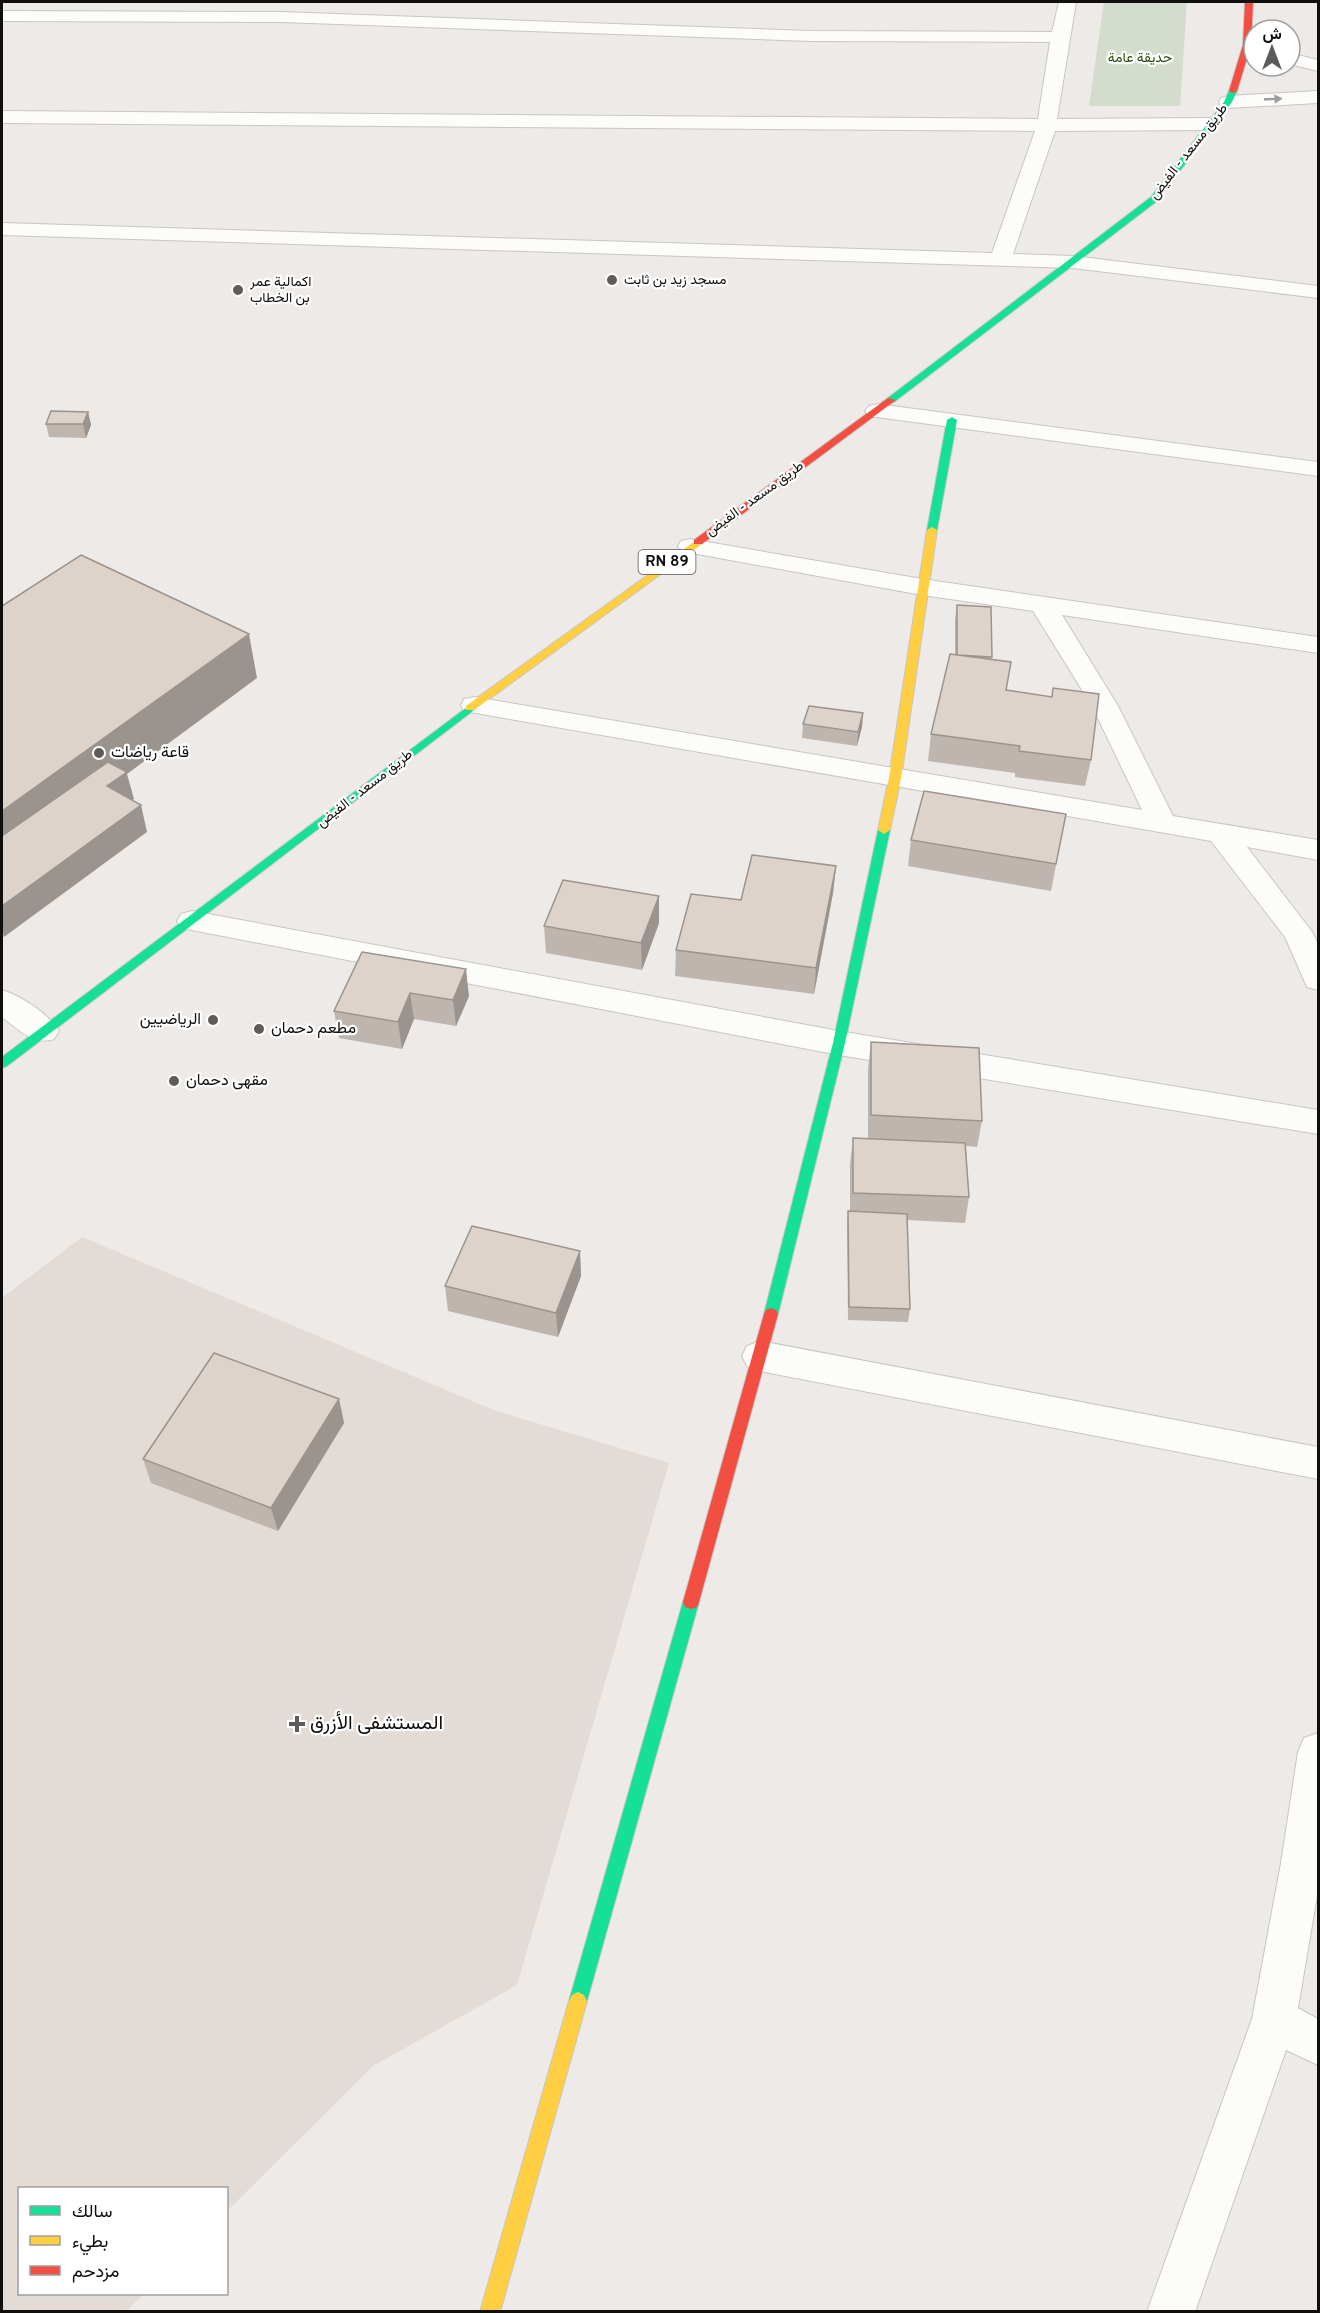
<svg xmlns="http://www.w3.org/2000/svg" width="1320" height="2313" viewBox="0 0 1320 2313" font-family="Overpass,Vazirmatn,sans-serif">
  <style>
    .built { fill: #e3dbd5 }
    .green { fill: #d4ddcd }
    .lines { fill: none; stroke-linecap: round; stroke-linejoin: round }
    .street-casing { stroke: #c8c6c4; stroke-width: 2 }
    .fast-casing { stroke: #c8c6c4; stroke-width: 2 }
    .slow-casing { stroke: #c8c6c4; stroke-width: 2 }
    .jam-casing { stroke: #c8c6c4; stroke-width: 2 }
    .street { fill: #fcfcfb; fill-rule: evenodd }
    .fast { fill: #16e098; fill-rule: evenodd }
    .slow { fill: #ffcf43; fill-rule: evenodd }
    .jam { fill: #f24e42; fill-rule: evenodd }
    .wall { fill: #beb5af }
    .shaded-wall { fill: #9b948e }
    .building { fill: #ddd3cb; stroke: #9b948e; stroke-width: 1.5 }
    .oneway { fill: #9e9d9c }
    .poi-dot { fill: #5e5c5a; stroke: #fff; stroke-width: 2 }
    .labels { text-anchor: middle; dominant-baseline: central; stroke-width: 4.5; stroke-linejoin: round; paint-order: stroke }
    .far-park-label { font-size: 14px; fill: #2a4d0f; stroke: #fff }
    .far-street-label { font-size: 14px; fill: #110f0e; stroke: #fff }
    .far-poi-label { font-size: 14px; fill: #110f0e; stroke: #fff; text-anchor: start }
    .shield { fill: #fff; stroke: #585756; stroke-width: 1.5 }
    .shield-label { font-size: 15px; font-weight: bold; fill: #110f0e }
    .poi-label { font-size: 16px; fill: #110f0e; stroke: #fff; text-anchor: start }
    .near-poi-label { font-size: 20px; fill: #110f0e; stroke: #fff; text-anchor: start }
  </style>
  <rect width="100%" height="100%" fill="#edeae7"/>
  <path class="built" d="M82 1237 496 1411 669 1463 517 1985 373 2066 227 2211 226 2188H20V2294H144L126 2311 2 2312V1298Z"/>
  <path class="green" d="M1104 2H1187L1180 106H1089Z"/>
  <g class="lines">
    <defs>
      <path id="street" d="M1059 2H1076L1057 119 1209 118 1216 120 1219 124 1216 128 1209 130 1055 131 1013 254 1073 256 1318 286V298L1073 268 2 235V223L992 253 1035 131 2 123V111L1038 119 1050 42 810 41 281 22 2 21V11L281 12 810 31 1052 32Z
        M1290 53 1318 60V71L1290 64Z
        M1318 91V103L1228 108 1221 106 1219 102 1221 98 1228 96Z
        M877 404 1318 462V476L869 416 865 411 869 406Z
        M690 539 922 579 1318 637V653L1062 615 1118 706 1173 816 1318 840V860L1247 847 1313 933 1318 945V990L1307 987 1285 937 1211 841 464 711 461 705 464 699 474 697 1142 810 1092 706 1033 611 922 595 681 551 678 546 681 541Z
        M192 911 839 1031 1318 1110V1134L839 1055 181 928 177 921 181 914Z
        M2 990C21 996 49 1014 59 1031L54 1039C33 1046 18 1029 2 1017Z
        M760 1341 1318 1447V1479L760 1371 747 1366 742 1356 747 1346Z
        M1318 1733V1890L1298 2008 1318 2019V2065L1286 2050 1195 2312H1147L1252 2019 1281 1863 1298 1752 1304 1738Z"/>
      <path id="fast" d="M1230 89 1237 91 1232 102 1157 201 894 402H888V398L1151 197 1224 102Z
        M952 417 957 420 937 530 932 533 927 530 947 420Z
        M470 705 474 706V710L7 1066 2 1068V1057Z
        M884 826 890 830 845 1043 778 1314 776 1318 771 1320 766 1318 764 1314 833 1043 878 830Z
        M691 1595 697 1597 699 1602 587 2001 584 2007 578 2010 572 2007 569 2001 683 1602 685 1597Z"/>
      <path id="slow" d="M932 527 937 530 901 778 890 830 884 834 878 830 889 778 927 530Z
        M698 539 702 540V544L474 710H466V706Z
        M578 1992 584 1995 587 2001 500 2312H480L569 2001 572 1995Z"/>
      <path id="jam" d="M1245 2H1253L1251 45 1237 91 1233 93 1229 91 1243 45Z
        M888 398 896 400 702 544H694V540Z
        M771 1308 776 1310 778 1314 699 1602 697 1607 691 1609 685 1607 683 1602 764 1314 766 1310Z"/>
    </defs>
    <use href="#street" class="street-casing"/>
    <use href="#fast" class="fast-casing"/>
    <use href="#slow" class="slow-casing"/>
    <use href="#jam" class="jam-casing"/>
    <use href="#street" class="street"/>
    <use href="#fast" class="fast"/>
    <use href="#slow" class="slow"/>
    <use href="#jam" class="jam"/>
  </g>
  <path class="wall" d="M88 412 91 425 86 438 49 437 46 424Z
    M957 605 992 657 991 660 1007 690 1091 760 1085 786 1015 777V773L928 761 931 734 955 655V619Z
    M863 713 862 727 857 746 802 738 803 724Z
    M1066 814 1051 891 908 866 911 840Z
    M836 866 833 893 814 994 675 976 676 950 741 900Z
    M659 923 642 970 546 953 544 926Z
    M362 952 469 996 456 1026 414 1019 402 1049 339 1038 334 1011Z
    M871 1042 982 1121 977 1147 966 1146 969 1197 965 1223 907 1220 910 1309 908 1322 848 1320 847 1225 848 1211H850V1164L853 1138 868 1139V1069Z
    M580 1251 581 1276 558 1337 448 1311 445 1286Z
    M339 1399 344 1423 278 1531 151 1483 143 1459Z"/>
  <path class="shaded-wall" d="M88 412 91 425 86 438 83 424Z
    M249 634 257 678 127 774 134 799 114 813 2 866V811Z
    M863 713 862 727 857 746 858 732Z
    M141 805 147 832 4 937 2 930V906Z
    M836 866 833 893 814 994 816 968Z
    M659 896V923L642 970 641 943Z
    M466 969 469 996 456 1026 453 1000Z
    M410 993 414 1019 402 1049 398 1022Z
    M580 1251 581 1276 558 1337 556 1313Z
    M339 1399 344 1423 278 1531 271 1508Z"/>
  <path class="building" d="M51 411 88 412 83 424H46Z
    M81 555 249 634 2 811V606Z
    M957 605 991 607 992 657 957 655Z
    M950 654 1011 662 1006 690 1052 697 1053 688 1099 694 1091 760 1019 751 1020 746 931 734Z
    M809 706 863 713 858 732 803 724Z
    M108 762 127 772 107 786 141 805 2 906V836Z
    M924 791 1066 814 1056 864 911 840Z
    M752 855 836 866 816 968 676 950 691 894 741 900Z
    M563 880 659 896 641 943 544 926Z
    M362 952 466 969 453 1000 410 993 398 1022 334 1011Z
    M871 1042 979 1048 982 1121 871 1115Z
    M853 1138 965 1143 969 1197 853 1193Z
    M848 1211 907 1214 910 1309 849 1307Z
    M472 1226 580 1251 556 1313 445 1286Z
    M214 1353 339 1399 271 1508 143 1459Z"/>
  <defs><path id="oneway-solid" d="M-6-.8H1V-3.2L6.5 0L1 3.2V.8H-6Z" transform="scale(1.5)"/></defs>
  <use class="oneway" href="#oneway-solid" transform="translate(1273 99) rotate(-3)"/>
  <g class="poi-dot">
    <circle cx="612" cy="280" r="6"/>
    <circle cx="238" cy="290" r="6"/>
    <circle cx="99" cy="753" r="6"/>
    <circle cx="213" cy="1020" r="6"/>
    <circle cx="259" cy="1029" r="6"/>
    <circle cx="174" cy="1081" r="6"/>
    <path d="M294 1715h6v6h6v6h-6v6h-6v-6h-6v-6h6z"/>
  </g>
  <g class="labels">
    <g class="far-park-label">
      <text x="1140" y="58">حديقة عامة</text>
    </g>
    <g class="far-street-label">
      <text transform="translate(1189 152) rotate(-52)">طريق مسعد - الفيض</text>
      <text transform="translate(755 499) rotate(-36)">طريق مسعد - الفيض</text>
      <text transform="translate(365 789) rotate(-38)">طريق مسعد - الفيض</text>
    </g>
    <g class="far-poi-label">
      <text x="624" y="280">مسجد زيد بن ثابت</text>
      <text x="250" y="282">اكمالية عمر<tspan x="250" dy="16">بن الخطاب</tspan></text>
    </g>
    <rect class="shield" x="638.5" y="550" width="57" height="24" rx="4.5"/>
    <g class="shield-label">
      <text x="667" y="562">RN 89</text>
    </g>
    <g class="poi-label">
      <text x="111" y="753">قاعة رياضات</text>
      <text x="201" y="1020" text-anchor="end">الرياضيين</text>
      <text x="271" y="1029">مطعم دحمان</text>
      <text x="186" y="1081">مقهى دحمان</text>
    </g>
    <g class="near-poi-label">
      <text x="310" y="1724">المستشفى الأزرق</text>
    </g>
  </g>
  <rect width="1320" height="2313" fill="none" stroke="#110f0e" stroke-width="6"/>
  <rect x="18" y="2187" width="210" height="108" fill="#ffffff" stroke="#a09f9f" stroke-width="1.5"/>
  <rect x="30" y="2206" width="30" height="9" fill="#16e098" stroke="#a09f9f" stroke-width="1.5"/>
  <text x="72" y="2217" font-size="18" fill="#110f0e">سالك</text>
  <rect x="30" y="2236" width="30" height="9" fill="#ffcf43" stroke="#a09f9f" stroke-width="1.5"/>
  <text x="72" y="2247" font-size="18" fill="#110f0e">بطيء</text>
  <rect x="30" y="2266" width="30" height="9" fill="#f24e42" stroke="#a09f9f" stroke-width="1.5"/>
  <text x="72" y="2277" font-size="18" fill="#110f0e">مزدحم</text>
  <g transform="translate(1272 48)"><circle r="28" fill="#ffffff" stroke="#a09f9f" stroke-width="1.5"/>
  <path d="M0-4.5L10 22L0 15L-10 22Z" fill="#5e5c5a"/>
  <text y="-9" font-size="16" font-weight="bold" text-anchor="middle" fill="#110f0e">ش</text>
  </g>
</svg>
